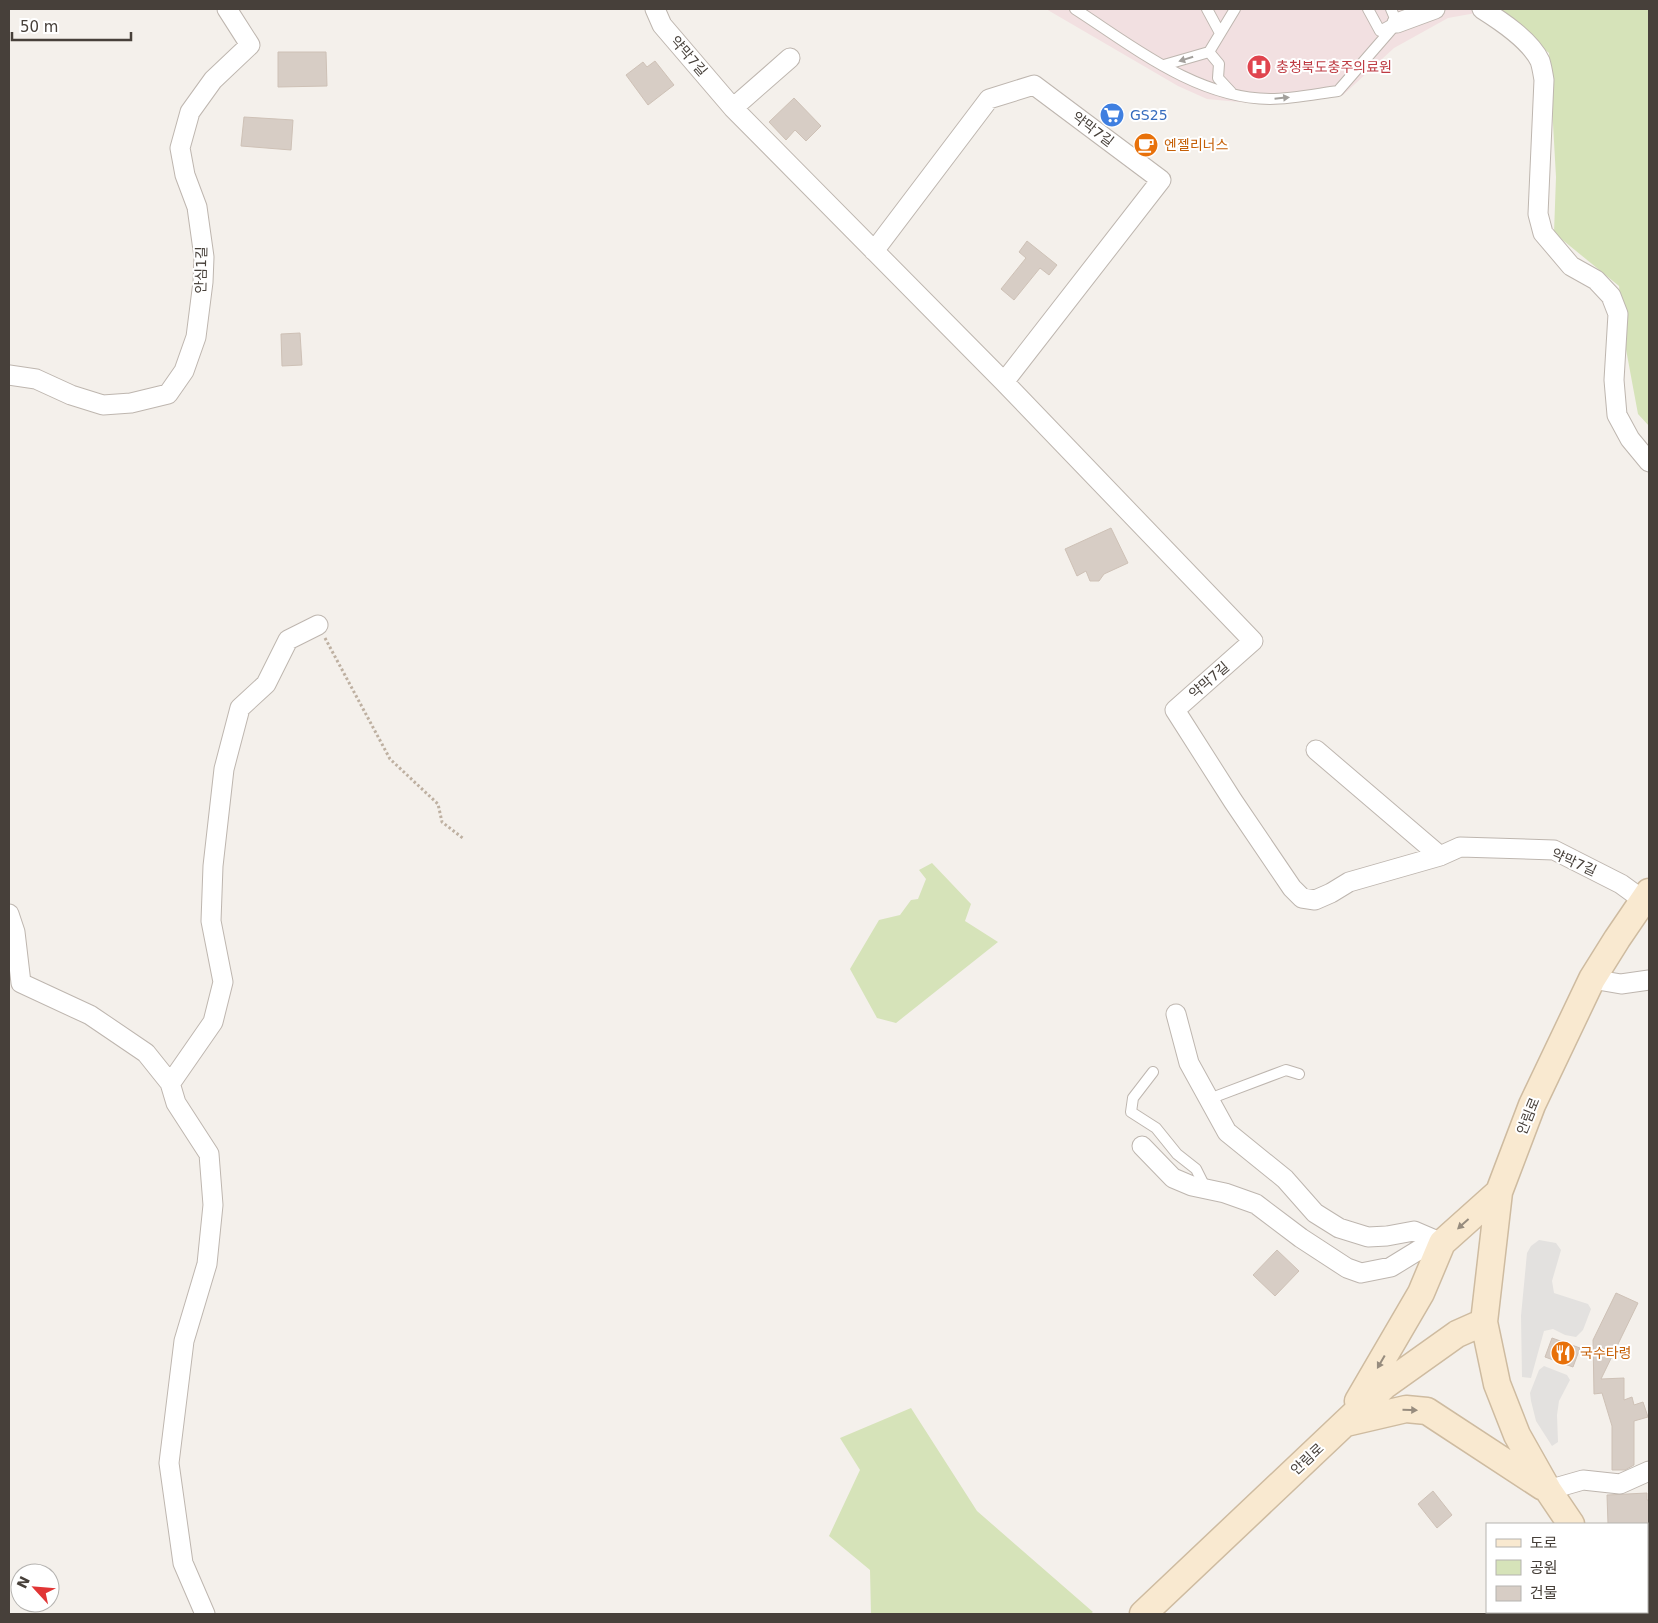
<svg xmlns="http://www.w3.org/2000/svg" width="1658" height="1623" viewBox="0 0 1658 1623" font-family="'DejaVu Sans','Noto Sans KR',sans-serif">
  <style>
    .medical { fill: #f2e0e1 }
    .green { fill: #d6e3b9 }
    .parking { fill: #e3e1df }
    .building { fill: #d7cdc5; stroke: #cec1b6 }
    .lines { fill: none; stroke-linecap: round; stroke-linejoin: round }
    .lane-casing { stroke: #beb6af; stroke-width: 12 }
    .street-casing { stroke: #beb6af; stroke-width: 21 }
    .secondary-casing { stroke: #cebba0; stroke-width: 29 }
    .path { stroke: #beb0a1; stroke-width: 3; stroke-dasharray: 2.5 2.5; stroke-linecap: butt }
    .lane { stroke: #fff; stroke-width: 10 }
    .street { stroke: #fff; stroke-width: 19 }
    .secondary { stroke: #f9e9d0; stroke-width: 26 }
    .oneway { fill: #a3a09c }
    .oneway2 { fill: #978c7e }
    .labels { text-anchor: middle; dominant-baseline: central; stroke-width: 4; stroke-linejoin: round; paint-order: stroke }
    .street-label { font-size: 14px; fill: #47403a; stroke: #fff }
    .health-label { font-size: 14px; fill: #be3a42; stroke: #fff; text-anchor: start }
    .shop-label { font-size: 14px; fill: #366cbe; stroke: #fff; text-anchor: start }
    .food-label { font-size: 14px; fill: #c56008; stroke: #fff; text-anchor: start }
  </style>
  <rect width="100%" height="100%" fill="#f4f0eb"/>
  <path class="medical" d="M1046 9H1488L1487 11 1448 18 1394 48 1343 95 1271 105 1207 99 1178 86Z"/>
  <path class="green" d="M1498 9H1649V426L1638 414 1625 344 1619 286 1554 233 1556 177 1549 53 1497 12Z
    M932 863 971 904 965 921 998 942 896 1023 877 1018 850 969 879 920 900 915 911 900 918 899 926 879 919 870Z
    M911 1408 977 1511 1093 1612 1090 1614H871L870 1570 829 1536 860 1470 840 1438Z"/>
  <path class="parking" d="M1539 1240 1556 1243 1561 1250 1552 1281 1554 1293 1588 1304 1591 1309 1583 1330 1576 1337 1565 1335 1553 1329 1544 1331 1531 1378 1522 1377 1521 1316 1527 1253 1531 1246Z
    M1544 1366 1567 1375 1570 1380 1559 1401 1557 1415 1558 1442 1552 1446 1536 1421 1531 1401 1530 1393 1539 1370Z"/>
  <path class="building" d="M278 52H326L327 86 278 87Z
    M655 61 674 85 648 105 626 75 643 62 647 67Z
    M794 98 821 126 806 141 795 130 786 140 769 122Z
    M244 117 293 120 291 150 241 146Z
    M1027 241 1057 265 1049 275 1040 268 1014 300 1001 289 1026 258 1019 252Z
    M300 333 302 365 282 366 281 334Z
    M1111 528 1128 563 1104 574 1099 581H1090L1086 571 1077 576 1065 549Z
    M1277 1250 1299 1271 1275 1296 1253 1275Z
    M1616 1293 1638 1303 1601 1379 1624 1378V1400L1632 1397 1634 1405 1643 1402 1648 1417 1634 1421V1465L1625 1470H1612V1426L1602 1393 1594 1394 1593 1340Z
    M1552 1338 1580 1348 1573 1367 1545 1357Z
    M1433 1491 1452 1515 1437 1528 1418 1504Z
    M1647 1493V1500H1649V1524H1608L1607 1495Z"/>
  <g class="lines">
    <defs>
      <path id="lane" d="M1075 9C1134 47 1196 98 1270 99 1292 99 1316 94 1338 91L1397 23
        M1207 9 1220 33
        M1368 9 1380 31 1391 25
        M1391 9 1397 23
        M1209 52 1219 64 1218 78 1231 92
        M1164 65 1209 52 1235 9
        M1153 1072 1133 1098 1131 1112 1156 1128 1177 1154 1196 1169 1206 1189
        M1209 1099 1286 1070 1299 1074"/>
      <path id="street" d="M655 9 662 25 733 108 1004 382 1253 641 1175 710 1233 801 1292 888 1302 898 1315 900 1331 893 1349 882 1440 856 1460 847 1554 850 1621 884 1643 900
        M1482 9C1501 21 1530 40 1540 61 1542 67 1543 74 1544 80L1538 214 1543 233 1571 266 1596 280 1611 296 1618 314 1614 380 1617 415 1630 439 1649 462
        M1397 23 1435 9
        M733 108 790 58
        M874 251 989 99 1034 85 1161 180 1004 382
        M9 375 36 379 71 395 103 405 131 403 168 394 184 371 196 337 203 282 204 257 197 207 185 175 180 148 190 112 213 80 250 45 227 9
        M1316 750 1440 856
        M9 914 15 932 21 983 90 1015 146 1053 170 1083 176 1103 209 1154 213 1205 207 1264 184 1341 169 1463 183 1563 205 1614
        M1592 979 1621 984 1649 980
        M1176 1014 1189 1063 1227 1132 1285 1179 1315 1213 1339 1228 1368 1237 1387 1236 1414 1231 1442 1243
        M170 1084 213 1022 223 982 211 921 213 866 224 769 240 708 266 684 288 640 318 625
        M1142 1146 1173 1178 1192 1186 1225 1193 1256 1204 1301 1238 1347 1268 1361 1273 1391 1267 1435 1240
        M1548 1490 1583 1480 1620 1484 1649 1471"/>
      <path id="secondary" d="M1358 1401 1421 1293 1442 1243 1499 1192
        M1346 1423 1406 1409 1427 1411 1543 1487
        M1571 1524 1548 1490 1517 1435 1497 1384 1484 1322 1499 1192 1532 1105 1592 979 1617 939 1649 892
        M1640 1612 1642 1614
        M1143 1614 1384 1386 1457 1334 1484 1322"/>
    </defs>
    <use href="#lane" class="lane-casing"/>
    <use href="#street" class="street-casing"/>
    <use href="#secondary" class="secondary-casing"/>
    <path class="path" d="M325 638 390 759 438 804 442 822 464 839"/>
    <use href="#lane" class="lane"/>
    <use href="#street" class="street"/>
    <use href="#secondary" class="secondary"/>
  </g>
  <defs><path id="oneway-solid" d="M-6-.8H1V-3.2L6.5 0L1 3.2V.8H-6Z" transform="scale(1.25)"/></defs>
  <g class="oneway">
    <use href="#oneway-solid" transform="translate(1186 59) rotate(163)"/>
    <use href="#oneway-solid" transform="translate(1282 98) rotate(-6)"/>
  </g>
  <g class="oneway2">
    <use href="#oneway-solid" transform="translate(1463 1224) rotate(138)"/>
    <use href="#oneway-solid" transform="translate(1381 1362) rotate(120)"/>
    <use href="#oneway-solid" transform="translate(1410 1410) rotate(1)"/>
  </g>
  <defs>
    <symbol id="hospital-disc" viewBox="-11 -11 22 22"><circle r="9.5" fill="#e0444e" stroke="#fff"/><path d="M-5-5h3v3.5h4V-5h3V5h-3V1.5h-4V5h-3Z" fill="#fff"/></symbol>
    <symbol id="supermarket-disc" viewBox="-11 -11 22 22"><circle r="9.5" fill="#3f7fe0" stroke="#fff"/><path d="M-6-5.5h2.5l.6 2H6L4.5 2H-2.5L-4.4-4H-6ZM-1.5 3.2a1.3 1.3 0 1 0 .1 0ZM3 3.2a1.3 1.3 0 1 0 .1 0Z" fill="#fff"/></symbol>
    <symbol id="cafe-disc" viewBox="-11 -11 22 22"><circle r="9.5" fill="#e8710a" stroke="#fff"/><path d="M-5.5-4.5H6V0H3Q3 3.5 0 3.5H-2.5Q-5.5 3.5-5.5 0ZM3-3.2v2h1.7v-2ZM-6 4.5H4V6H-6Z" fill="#fff"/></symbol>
    <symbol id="restaurant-disc" viewBox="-11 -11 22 22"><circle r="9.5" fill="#e8710a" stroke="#fff"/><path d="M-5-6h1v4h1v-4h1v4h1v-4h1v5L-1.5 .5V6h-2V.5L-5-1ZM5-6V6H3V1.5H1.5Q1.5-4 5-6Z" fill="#fff"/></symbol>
  </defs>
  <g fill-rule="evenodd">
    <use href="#hospital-disc" x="1245" y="53" width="28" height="28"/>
    <use href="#supermarket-disc" x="1098" y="101" width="28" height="28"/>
    <use href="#cafe-disc" x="1132" y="131" width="28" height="28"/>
    <use href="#restaurant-disc" x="1549" y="1339" width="28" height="28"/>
  </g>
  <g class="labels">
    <g class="street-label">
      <text transform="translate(689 56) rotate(49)">약막7길</text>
      <text transform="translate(1093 129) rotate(37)">약막7길</text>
      <text transform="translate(201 270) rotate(-89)">안심1길</text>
      <text transform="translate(1209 680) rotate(-41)">약막7길</text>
      <text transform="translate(1574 862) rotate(24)">약막7길</text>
      <text transform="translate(1528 1116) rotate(-68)">안림로</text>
      <text transform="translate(1307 1459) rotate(-43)">안림로</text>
    </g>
    <g class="health-label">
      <text x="1276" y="67">충청북도충주의료원</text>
    </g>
    <g class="shop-label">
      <text x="1130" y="115">GS25</text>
    </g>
    <g class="food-label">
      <text x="1164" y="145">엔젤리너스</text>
      <text x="1580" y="1353">국수타령</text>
    </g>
  </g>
  <rect width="1658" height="1623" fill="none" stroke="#47403a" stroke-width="20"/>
  <rect x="1486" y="1523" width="162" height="90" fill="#ffffff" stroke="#b5b3b0"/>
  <rect x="1496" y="1539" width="25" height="8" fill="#f9e9d0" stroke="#b5b3b0"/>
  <text x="1530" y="1548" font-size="15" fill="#47403a">도로</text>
  <rect x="1496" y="1560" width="25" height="15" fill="#d6e3b9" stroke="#b5b3b0"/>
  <text x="1530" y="1573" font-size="15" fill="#47403a">공원</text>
  <rect x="1496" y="1586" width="25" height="15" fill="#d7cdc5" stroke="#b5b3b0"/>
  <text x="1530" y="1598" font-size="15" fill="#47403a">건물</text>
  <g transform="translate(35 1588) rotate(296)"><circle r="24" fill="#ffffff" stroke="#b5b3b0"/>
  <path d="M0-4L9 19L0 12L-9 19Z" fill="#e13535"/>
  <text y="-8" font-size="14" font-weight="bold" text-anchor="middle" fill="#47403a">N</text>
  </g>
  <path d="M12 32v8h119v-8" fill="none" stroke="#47403a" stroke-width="2.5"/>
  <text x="20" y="32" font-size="15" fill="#47403a" stroke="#ffffff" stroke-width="4" paint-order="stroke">50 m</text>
</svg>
